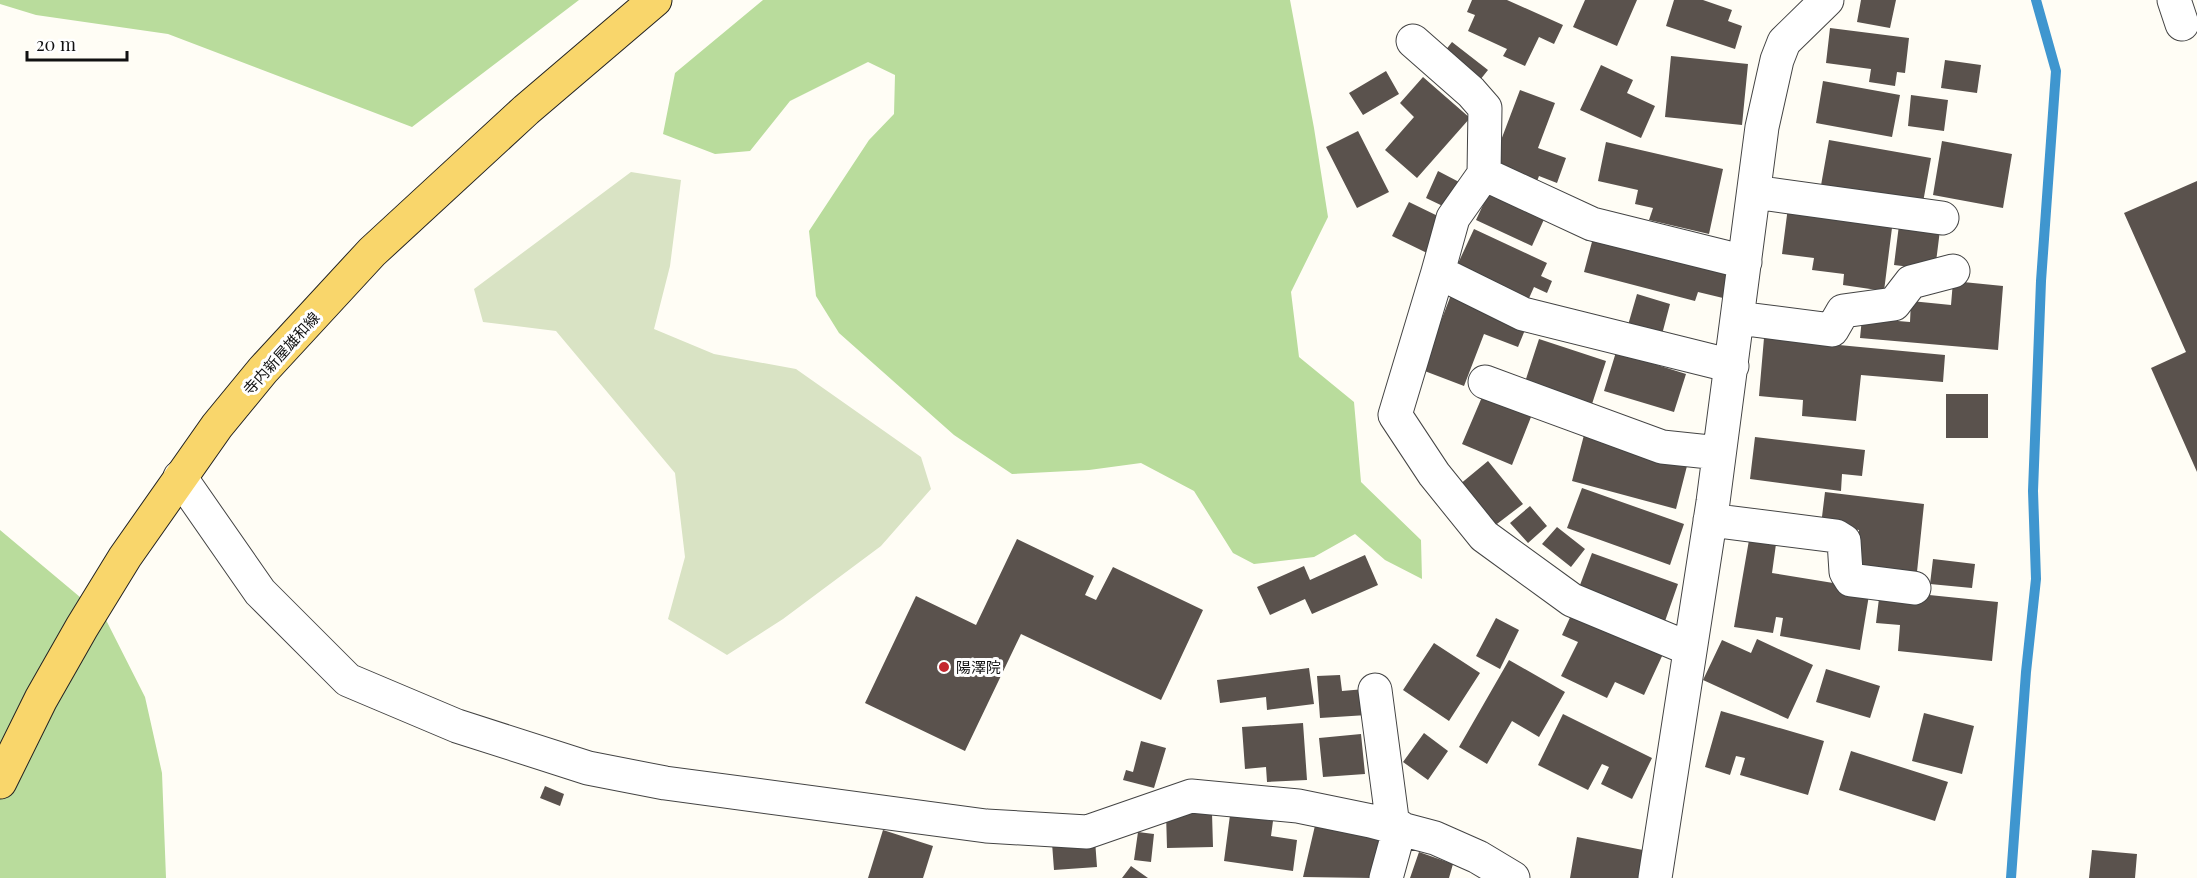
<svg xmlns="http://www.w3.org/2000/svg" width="2197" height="878" viewBox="0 0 2197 878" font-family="'Playfair Display','Noto Sans JP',serif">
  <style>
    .forest { fill: #b9dc9c }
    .cemetery { fill: #d9e3c4 }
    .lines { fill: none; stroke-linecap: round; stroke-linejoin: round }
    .stream { stroke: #3f96cf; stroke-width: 10 }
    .building { fill: #5a524d }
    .minor-casing { stroke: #444; stroke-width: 35 }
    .major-casing { stroke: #222; stroke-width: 35 }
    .minor { stroke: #fff; stroke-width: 33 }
    .major { stroke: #f9d66b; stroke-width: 33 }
    .poi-dot { fill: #c4262e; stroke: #fff; stroke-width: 2 }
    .labels { text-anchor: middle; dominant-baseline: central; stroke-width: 6; stroke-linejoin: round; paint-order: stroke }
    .street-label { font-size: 15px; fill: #111; stroke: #fff }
    .poi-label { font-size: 15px; fill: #111; stroke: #fff; text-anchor: start }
  </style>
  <rect width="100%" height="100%" fill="#fffdf5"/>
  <path class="forest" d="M0 0H579L412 127 168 34 36 15 0 4Z
    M763 0H1290L1314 128 1328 217 1291 292 1299 357 1354 402 1361 482 1421 540 1422 579 1385 560 1355 534 1314 557 1254 564 1233 553 1194 491 1141 463 1089 470 1012 474 954 435 839 333 816 296 809 231 869 140 894 114 895 75 868 62 790 101 750 151 715 154 663 134 675 73Z
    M0 530 105 618 145 697 162 773 166 878H0Z"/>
  <path class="cemetery" d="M631 172 681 180 670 266 654 329 714 354 796 369 921 457 931 489 881 546 783 619 727 655 668 619 685 557 675 473 556 331 483 322 474 289Z"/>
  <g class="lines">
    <path class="stream" d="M2011 878 2026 672 2036 579 2033 491 2041 281 2056 71 2036 0"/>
  </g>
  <path class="building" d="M1472 0H1507L1563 25 1554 44 1539 37 1525 66 1503 56 1507 49 1468 31 1475 15 1467 12Z
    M1585 0H1637L1617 46 1573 27Z
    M1674 0H1703L1732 10 1728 21 1742 26 1735 49 1666 26Z
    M1861 0H1896L1890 28 1857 22Z
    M1830 28 1909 38 1905 73 1897 72 1895 86 1869 82 1871 69 1826 63Z
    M1452 42 1488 70 1476 85 1441 56Z
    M1671 56 1748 64 1742 125 1665 117Z
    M1945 60 1981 65 1977 93 1941 88Z
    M1601 65 1633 80 1627 93 1655 106 1641 138 1580 110Z
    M1386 71 1399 94 1363 115 1349 93Z
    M1423 77 1470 118 1417 178 1385 150 1414 117 1400 103Z
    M1823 81 1900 95 1892 137 1816 123Z
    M1520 90 1555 103 1538 148 1566 158 1557 183 1539 176 1534 189 1489 172Z
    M1911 95 1948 100 1944 131 1908 126Z
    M1358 131 1389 192 1357 208 1326 147Z
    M1829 140 1931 158 1922 208 1820 191Z
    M1942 141 2012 154 2003 208 1933 195Z
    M1606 142 1723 169 1709 234 1649 220 1653 208 1635 204 1638 190 1598 181Z
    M1438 171 1461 183 1449 209 1426 198Z
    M2197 181V472L2151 368 2186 352 2124 213Z
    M1490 190 1546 215 1532 246 1476 220Z
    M1409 202 1444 219 1427 253 1392 236Z
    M1788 207 1893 220 1884 291 1843 285 1844 274 1812 270 1814 258 1782 254Z
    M1899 225 1940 230 1935 270 1894 265Z
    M1474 229 1547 263 1541 276 1552 281 1547 293 1534 287 1526 305 1454 272Z
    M1593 238 1730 273 1723 298 1698 292 1695 301 1584 272Z
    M1953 281 2003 286 1998 350 1860 338 1862 318 1910 322 1911 301 1951 305Z
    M1637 294 1670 304 1660 342 1626 332Z
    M1451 295 1527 325 1518 347 1484 334 1464 386 1422 370Z
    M1764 338 1945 355 1943 382 1861 375 1856 421 1802 416 1803 400 1759 396Z
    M1539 339 1606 361 1592 404 1525 382Z
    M1616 352 1686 374 1674 412 1604 391Z
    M1946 394H1988V438H1946Z
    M1482 397 1531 417 1512 465 1462 444Z
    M1584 435 1688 462 1676 509 1572 481Z
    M1755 437 1865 450 1862 476 1842 474 1841 491 1750 479Z
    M1488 461 1523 504 1493 527 1459 485Z
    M1582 488 1684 524 1670 565 1567 528Z
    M1825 492 1924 504 1917 572 1856 565 1859 530 1821 525Z
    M1530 506 1547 526 1528 543 1510 523Z
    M1557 527 1585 549 1571 567 1542 544Z
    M1017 539 1094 576 1085 595 1096 600 1113 567 1203 610 1161 700 1021 634 965 751 865 703 916 596 976 625Z
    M1749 540 1776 544 1772 573 1870 589 1860 650 1780 636 1783 618 1776 617 1773 633 1734 627Z
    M1592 553 1678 584 1664 624 1577 593Z
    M1365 555 1378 585 1312 614 1305 599 1270 615 1257 587 1304 566 1310 580Z
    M1933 559 1975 564 1972 588 1930 584Z
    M1880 590 1998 602 1992 661 1898 651 1900 625 1876 623Z
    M1573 611 1663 654 1644 695 1615 682 1607 698 1561 676 1578 642 1562 635Z
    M1496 618 1519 630 1500 669 1476 656Z
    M1757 639 1813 665 1788 719 1703 680 1722 640 1751 653Z
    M1434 643 1480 673 1449 721 1403 690Z
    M1509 660 1565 692 1539 737 1512 721 1487 764 1459 747Z
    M1309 668 1314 704 1267 710 1266 697 1220 703 1217 680Z
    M1826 669 1880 686 1870 718 1816 702Z
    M1340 675 1342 691 1365 689 1367 715 1320 718 1317 676Z
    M1721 711 1824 741 1808 795 1740 775 1745 758 1736 756 1730 775 1705 767Z
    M1924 713 1974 726 1962 774 1912 761Z
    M1563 714 1652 758 1632 799 1601 784 1609 767 1602 764 1588 790 1538 765Z
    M1303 723 1307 780 1267 782 1266 767 1245 769 1242 727Z
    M1424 733 1448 751 1428 780 1403 762Z
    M1361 734 1365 774 1323 777 1319 738Z
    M1141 741 1166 748 1154 788 1123 780 1126 770 1133 772Z
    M1851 751 1948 782 1935 821 1839 790Z
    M545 786 564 794 560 806 540 798Z
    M1166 813H1212L1213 847 1167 848Z
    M1230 815 1273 821 1271 836 1297 840 1293 871 1224 861Z
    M1317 817 1381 832 1370 878 1303 877Z
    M883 830 933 846 923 878H868Z
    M1138 832 1154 834 1151 862 1134 860Z
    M1577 837 1643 850 1638 878H1570Z
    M1095 840 1097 867 1054 870 1052 843Z
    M2092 850 2137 854 2135 878H2089Z
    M1419 852 1453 864 1449 878H1410Z
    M1131 866 1148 878H1122Z"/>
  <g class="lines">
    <defs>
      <path id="minor" d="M2174 0 2182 24
        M1413 41 1471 92 1485 108 1484 174 1592 224 1745 262
        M1484 174 1453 218 1438 272 1523 314 1732 366
        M1754 192 1942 218
        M1438 272 1395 415 1434 474 1484 536 1572 600 1690 649
        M1738 318 1832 330 1843 311 1894 304 1911 282 1953 271
        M1485 382 1662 447 1719 453
        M180 477 260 592 348 680 457 726 588 768 665 783 986 826 1087 832 1191 796 1298 806 1371 821 1435 838 1478 857 1513 878
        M1710 520 1836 536 1844 541 1846 572 1851 580 1914 588
        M1375 690 1393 826
        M1386 878 1400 827
        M1655 878 1713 502 1762 127 1777 60 1784 42 1827 0"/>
      <path id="major" d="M0 782 41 699 82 627 125 557 217 426 263 370 372 252 526 110 655 0"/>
    </defs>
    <use href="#minor" class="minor-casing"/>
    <use href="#major" class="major-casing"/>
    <use href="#minor" class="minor"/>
    <use href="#major" class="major"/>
  </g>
  <circle class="poi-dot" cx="944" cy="667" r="6"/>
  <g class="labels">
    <g class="street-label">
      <text transform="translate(281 353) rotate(-48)">寺内新屋雄和線</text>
    </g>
    <g class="poi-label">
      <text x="956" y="667">陽澤院</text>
    </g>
  </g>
  <path d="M27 51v9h100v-9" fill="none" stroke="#111111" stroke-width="3"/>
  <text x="36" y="51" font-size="18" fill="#111111" stroke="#ffffff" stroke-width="4.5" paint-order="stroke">20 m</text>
</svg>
